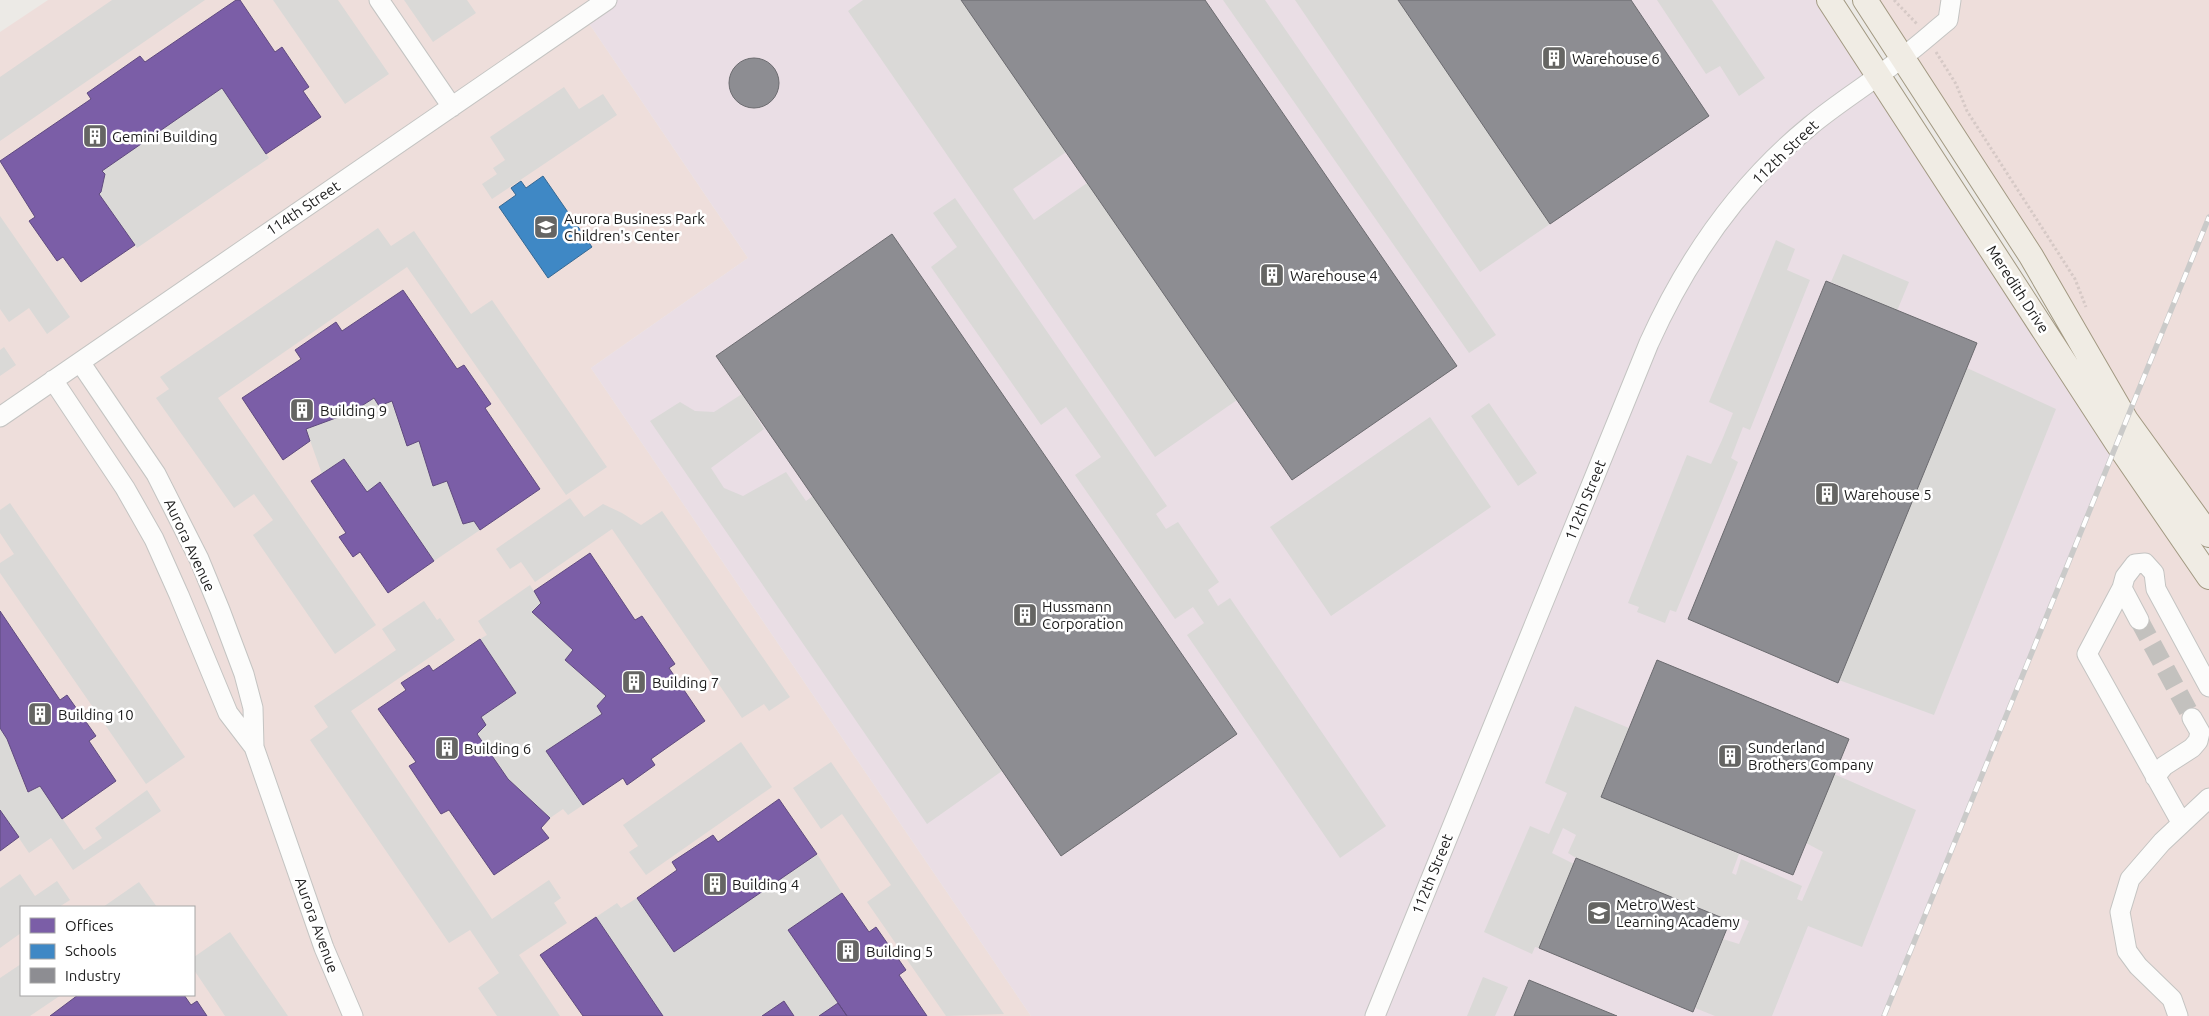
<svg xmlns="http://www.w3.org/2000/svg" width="2209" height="1016" viewBox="0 0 2209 1016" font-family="Ubuntu,sans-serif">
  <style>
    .commercial { fill: #eededb; fill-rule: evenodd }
    .industrial { fill: #eadee5 }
    .religious { fill: #dad9d7 }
    .offices { fill: #7b5ea7; stroke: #5f4a7e }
    .schools { fill: #3f88c5; stroke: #356893 }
    .industry { fill: #8d8d92; stroke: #6b6b6f }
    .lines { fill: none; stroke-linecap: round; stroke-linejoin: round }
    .minor-tunnel { stroke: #c3c1be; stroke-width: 19; stroke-dasharray: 19 9; stroke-linecap: butt }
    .minor-casing { stroke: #c4c4c2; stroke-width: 21 }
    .major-casing { stroke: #a29982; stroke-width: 26 }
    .path { stroke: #d6c9c6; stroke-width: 3; stroke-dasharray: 2.5 2.5; stroke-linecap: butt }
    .minor { stroke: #fcfcfb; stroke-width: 19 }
    .major { stroke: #f0ece4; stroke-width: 24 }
    .rail-casing { stroke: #cacac9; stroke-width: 5.5 }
    .rail { stroke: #fff; stroke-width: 4; stroke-dasharray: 11; stroke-linecap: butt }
    .labels { text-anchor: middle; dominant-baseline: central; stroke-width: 5; stroke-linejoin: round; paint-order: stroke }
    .poi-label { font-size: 15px; fill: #1d1d1d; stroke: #fff; text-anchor: start }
    .street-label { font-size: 15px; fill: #1d1d1d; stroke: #fff }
  </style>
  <rect width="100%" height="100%" fill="#eceae6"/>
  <path class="commercial" d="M48 0H607L584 16 748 258 591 368 1031 1016H0V32ZM21 907H194V995H21Z
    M1865 0H2209V535Z
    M2117 443 2209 577V1016H1884Z"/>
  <path class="industrial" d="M607 0H1829L2117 443 1884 1016H1031L591 368 748 258 584 16Z"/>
  <path class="religious" d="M112 0H205L0 141V77Z
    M273 0H338L389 74 345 104Z
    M404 0H467L476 13 433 42Z
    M863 0H961L1066 152 1013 189 1034 220 1087 183 1237 400 1155 457 848 11Z
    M1223 0H1265L1496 335 1469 353Z
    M1295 0H1398L1550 224 1480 272Z
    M1657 0H1712L1765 78 1739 96 1720 66 1706 74Z
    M564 87 579 109 603 94 617 115 492 199 482 184 497 174 493 168 505 160 490 137Z
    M222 88 269 158 137 248 99 194 101 192 105 174 102 171Z
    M955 198 1167 506 1156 514 1166 529 1178 522 1219 582 1208 590 1218 606 1230 598 1386 826 1340 858 1187 635 1204 623 1193 607 1175 619 1075 475 1101 457 1066 407 1041 425 931 267 957 247 933 213Z
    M0 216 70 317 47 334 29 308 9 322 0 309Z
    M378 228 391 246 414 231 471 314 492 300 607 467 566 495 407 267 218 398 376 625 335 654 253 535 273 520 254 494 234 508 156 398 169 389 160 377Z
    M1776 240 1795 249 1787 270 1810 280 1750 430 1743 427 1731 458 1738 462 1676 612 1670 610 1665 623 1637 612 1639 607 1628 603 1687 455 1711 464 1722 440 1733 413 1709 402Z
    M1843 254 1909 282 1897 311 1831 282Z
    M4 347 16 365 0 376V350Z
    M1967 368 2056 409 1934 715 1839 680Z
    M742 394 764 429 711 468 724 488 743 496 786 472 806 501 813 496 1002 771 927 824 650 421 680 402 695 411 714 412Z
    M374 398 392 401 407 445 419 441 447 481 463 524 474 521 480 530 434 561 380 483 367 492 344 459 322 474 306 429 352 412Z
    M1489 403 1537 473 1518 486 1471 416Z
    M1430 417 1491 507 1331 616 1270 527Z
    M570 498 584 517 603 504 622 513 641 525 662 511 790 697 769 711 764 704 742 718 612 529 535 582 521 562 510 569 496 549Z
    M10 503 185 757 146 784 0 573V563L14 554 0 533V510Z
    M530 585 541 603 532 612 573 650 566 660 606 696 597 706 602 714 546 751 583 805 568 815 563 809 550 818 508 779 477 734 485 725 481 717 516 693 480 639 487 635 478 621Z
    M424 601 437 620 440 618 455 640 351 711 492 919 549 880 561 898 554 903 567 923 519 955 560 1016H497L478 988 499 973 485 952 470 930 449 943 310 740 328 727 314 706 396 650 382 629Z
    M1575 706 1629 728 1602 797 1739 854 1732 873 1736 875 1741 859 1802 886 1797 899 1802 901 1823 852 1806 843 1834 774 1916 810 1862 947 1808 926 1772 1016H1715L1695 1008 1723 939 1739 944 1749 921 1733 915 1730 921 1576 858 1568 853 1576 835 1563 828 1552 853 1574 864 1539 948 1535 947 1532 954 1484 932 1530 826 1549 834 1567 793 1545 783Z
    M0 728 7 739 27 792 40 786 84 850 102 838 95 828 147 790 161 811 73 870 51 838 29 853 0 810Z
    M741 742 772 787 646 875 629 852 638 846 623 825Z
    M831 762 1004 1014 946 1016 867 902 891 885 842 814 821 829 793 788Z
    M817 854 842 893 788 930 838 1003 819 1016H794L784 1001 762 1016H663L596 917 617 903 621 908 637 898 674 951Z
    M20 874 35 896 57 881 70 900 59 907H21V933L0 948V888Z
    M139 882 157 907H103Z
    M230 932 288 1016H225L194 970V957Z
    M21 964V995H61L30 1016H0V978Z
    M1483 977 1508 987 1495 1016H1467Z"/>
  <path class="offices" d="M236 0H240L275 52 282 47 309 87 303 91 321 117 266 154 222 88 102 171 105 174 101 192 99 194 135 245 81 282 63 257 57 261 29 221 35 217 0 161 91 99 87 93 140 56 145 62Z
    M403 290 457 369 464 365 491 404 485 408 540 489 480 530 474 521 463 524 447 481 433 486 419 441 407 446 392 401 379 406 374 398 352 412 306 429 310 441 283 460 242 398 301 359 295 350 336 322 342 331Z
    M344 459 367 492 380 482 434 561 388 593 360 552 353 557 339 537 346 533 311 481Z
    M590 553 635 620 642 616 675 664 669 668 705 721 651 759 655 765 627 785 623 778 583 805 546 751 602 714 597 706 606 696 565 660 573 650 532 612 541 603 534 591Z
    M0 611 60 700 67 695 96 736 89 741 116 781 62 819 40 786 28 792 7 739 0 728Z
    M480 639 516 693 481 717 486 725 477 734 508 779 550 818 541 828 549 838 494 875 449 810 441 814 409 766 416 762 378 709 406 690 401 683 429 665 433 671Z
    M779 799 817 854 674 952 637 898 677 870 672 862 713 835 718 842Z
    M0 810 19 837 0 851Z
    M842 893 869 932 876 927 906 970 899 975 927 1016H847L788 930Z
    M596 917 663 1016H583L540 955Z
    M78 995H184L191 1005 197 1001 207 1016H50Z
    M784 1001 794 1016H762Z
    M838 1003 847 1016H819Z"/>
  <path class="schools" d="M543 176 592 247 548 278 499 207 516 195 511 188 521 181 526 188Z"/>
  <path class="industry" d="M961 0H1205L1457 366 1292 480Z
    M1398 0H1631L1709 116 1550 224Z
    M729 83a25 25 0 1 1 50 0a25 25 0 1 1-50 0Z
    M892 234 1237 734 1061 856 716 356Z
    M1826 281 1977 343 1838 683 1688 619Z
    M1657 660 1849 739 1793 875 1601 797Z
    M1576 858 1730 921 1693 1012 1539 948Z
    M1529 980 1617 1016H1514Z"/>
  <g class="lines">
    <path class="minor-tunnel" d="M2139 620 2192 718"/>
    <defs>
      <path id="minor" d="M379 0 452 107
        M80 362 156 474 199 559 220 610 244 674 253 708 254 747 324 948 353 1016
        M53 380 125 488 154 539 179 595 228 713 254 747
        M0 417 607 0
        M2122 588 2139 620
        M2155 777 2164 766 2192 748 2198 741 2200 732 2192 718
        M2181 822 2087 654 2122 588 2125 577 2135 564 2145 563 2154 573 2156 589 2209 687
        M1375 1016 1649 343C1686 261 1739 184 1810 126 1840 101 1874 81 1904 56 1919 45 1933 32 1948 20L1951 0
        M2178 1016 2172 999 2138 966 2127 951 2120 912 2130 879 2162 842 2209 798"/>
      <path id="major" d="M1829 0 2117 443 2209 577
        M1865 0 2031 256 2126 420 2209 535"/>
    </defs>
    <use href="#minor" class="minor-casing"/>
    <use href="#major" class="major-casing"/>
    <path class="path" d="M1894 0 1917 24
      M1936 52 1956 84 1967 111 2075 279 2086 307"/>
    <use href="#minor" class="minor"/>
    <use href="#major" class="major"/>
    <defs>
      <path id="rail" d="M1884 1016 2209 217"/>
    </defs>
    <use href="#rail" class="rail-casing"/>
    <use href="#rail" class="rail"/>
  </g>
  <defs>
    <symbol id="building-square" viewBox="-11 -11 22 22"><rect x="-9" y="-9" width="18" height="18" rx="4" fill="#656563" stroke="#fff"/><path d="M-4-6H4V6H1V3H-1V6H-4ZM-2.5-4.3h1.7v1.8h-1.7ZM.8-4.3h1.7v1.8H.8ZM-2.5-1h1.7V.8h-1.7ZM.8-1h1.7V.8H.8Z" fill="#fff"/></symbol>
    <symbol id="school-square" viewBox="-11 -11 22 22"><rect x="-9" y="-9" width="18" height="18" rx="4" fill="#656563" stroke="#fff"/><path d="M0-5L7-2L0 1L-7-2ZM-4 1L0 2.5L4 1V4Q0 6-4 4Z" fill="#fff"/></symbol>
  </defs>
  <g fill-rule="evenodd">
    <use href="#building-square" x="1540" y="44" width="28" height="28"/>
    <use href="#building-square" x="81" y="122" width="28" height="28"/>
    <use href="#school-square" x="532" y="213" width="28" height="28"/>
    <use href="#building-square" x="1258" y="261" width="28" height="28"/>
    <use href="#building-square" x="288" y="396" width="28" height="28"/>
    <use href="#building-square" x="1813" y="480" width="28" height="28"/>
    <use href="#building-square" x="1011" y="601" width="28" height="28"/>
    <use href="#building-square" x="620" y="668" width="28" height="28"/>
    <use href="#building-square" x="26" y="700" width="28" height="28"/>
    <use href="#building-square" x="433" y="734" width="28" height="28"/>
    <use href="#building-square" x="1716" y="742" width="28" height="28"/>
    <use href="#building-square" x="701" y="870" width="28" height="28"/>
    <use href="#school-square" x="1585" y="899" width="28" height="28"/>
    <use href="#building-square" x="834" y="937" width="28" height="28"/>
  </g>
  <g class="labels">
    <g class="poi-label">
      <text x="1572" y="58">Warehouse 6</text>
      <text x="112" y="136">Gemini Building</text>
      <text x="564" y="218">Aurora Business Park<tspan x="564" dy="17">Children's Center</tspan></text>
      <text x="1290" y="275">Warehouse 4</text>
      <text x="320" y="410">Building 9</text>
      <text x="1844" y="494">Warehouse 5</text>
      <text x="1042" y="606">Hussmann<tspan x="1042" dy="17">Corporation</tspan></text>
      <text x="652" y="682">Building 7</text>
      <text x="58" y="714">Building 10</text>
      <text x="1748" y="747">Sunderland<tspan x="1748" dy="17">Brothers Company</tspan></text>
      <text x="464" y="748">Building 6</text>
      <text x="732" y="884">Building 4</text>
      <text x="1616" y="904">Metro West<tspan x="1616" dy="17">Learning Academy</tspan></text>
      <text x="866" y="951">Building 5</text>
    </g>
    <g class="street-label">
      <text transform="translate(1785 152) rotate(-44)">112th Street</text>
      <text transform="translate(303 208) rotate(-34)">114th Street</text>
      <text transform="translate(2018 289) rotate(57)">Meredith Drive</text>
      <text transform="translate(1585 500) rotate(-68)">112th Street</text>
      <text transform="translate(190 545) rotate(65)">Aurora Avenue</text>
      <text transform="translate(1432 874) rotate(-68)">112th Street</text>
      <text transform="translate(317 925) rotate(70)">Aurora Avenue</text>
    </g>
  </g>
  <rect x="20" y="906" width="175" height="90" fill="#ffffff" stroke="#a5a5a5"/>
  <rect x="30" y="918" width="25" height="15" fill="#7b5ea7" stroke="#a5a5a5"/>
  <text x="65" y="931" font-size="15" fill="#1d1d1d">Offices</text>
  <rect x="30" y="944" width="25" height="15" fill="#3f88c5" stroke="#a5a5a5"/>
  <text x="65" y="956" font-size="15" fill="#1d1d1d">Schools</text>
  <rect x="30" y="968" width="25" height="15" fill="#8d8d92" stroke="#a5a5a5"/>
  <text x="65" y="981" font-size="15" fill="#1d1d1d">Industry</text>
</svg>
